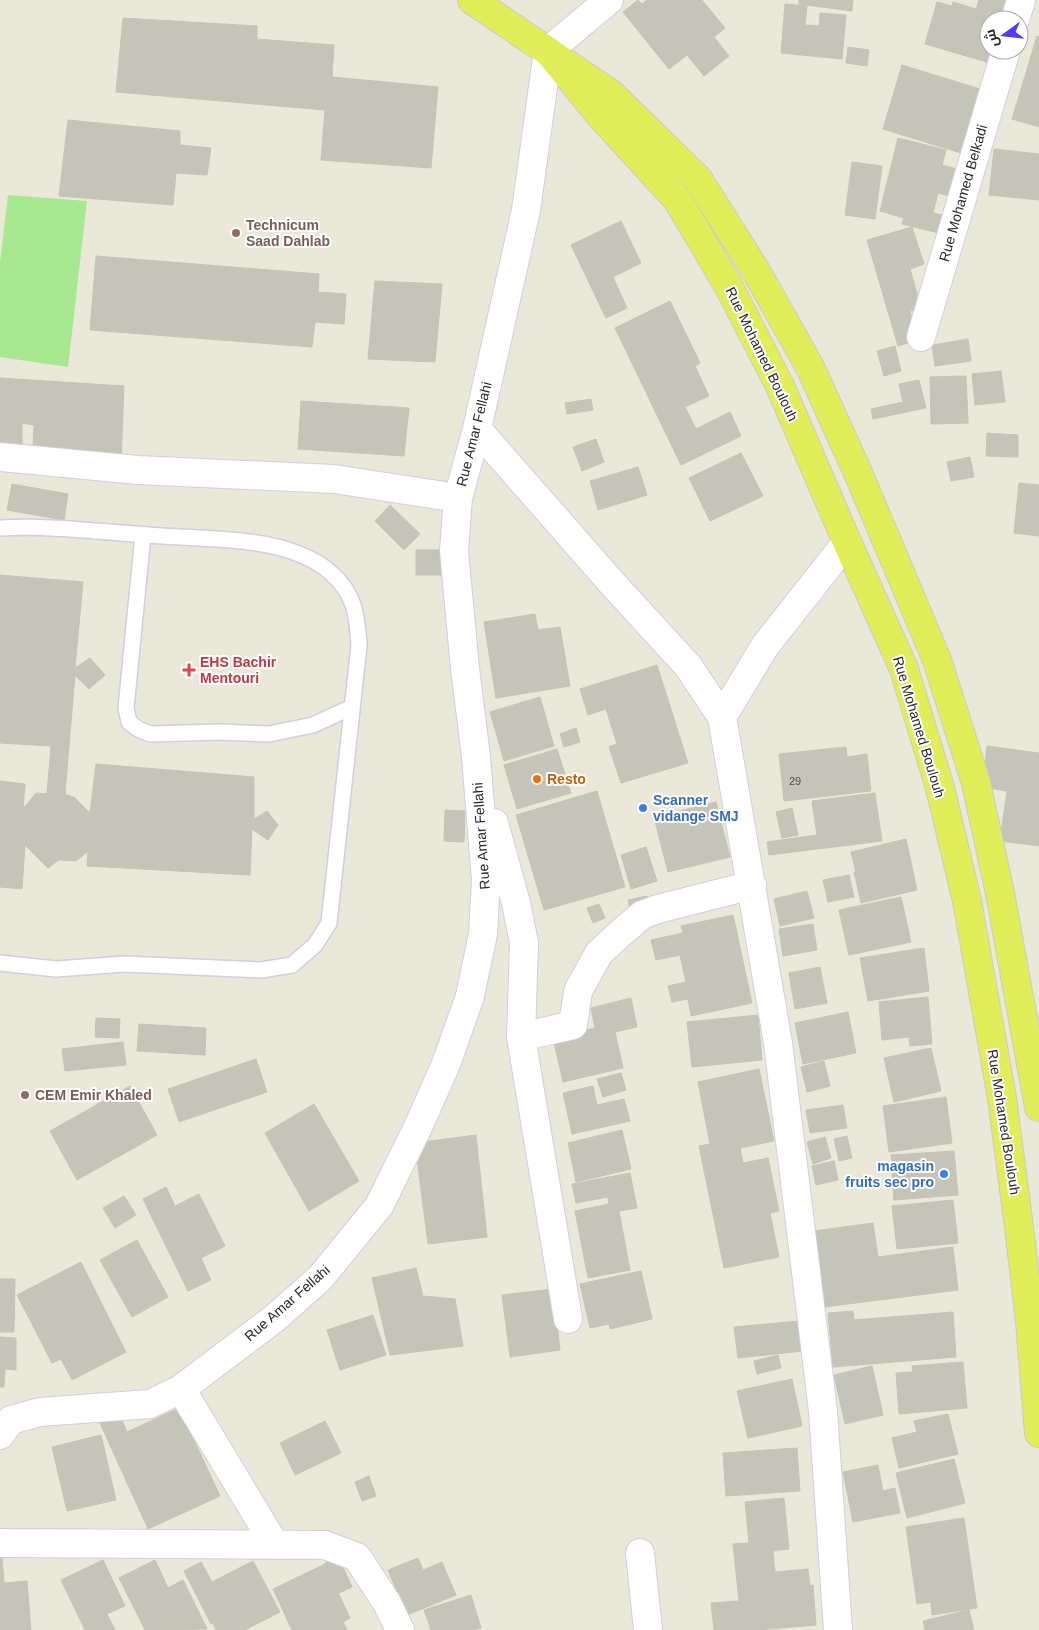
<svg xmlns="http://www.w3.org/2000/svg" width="1039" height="1630" viewBox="0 0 1039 1630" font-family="Arial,Cairo,sans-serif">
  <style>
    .pitch { fill: #a7e890 }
    .building { fill: #c5c4b8; stroke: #c5c4b3 }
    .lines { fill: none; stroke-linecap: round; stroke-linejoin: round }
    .service-casing { stroke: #d0cee1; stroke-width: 18 }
    .minor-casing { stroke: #d0cee1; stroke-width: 30 }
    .primary-casing { stroke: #cbcbcb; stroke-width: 30 }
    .service { stroke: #fff; stroke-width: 15 }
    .minor { stroke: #fff; stroke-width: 28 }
    .primary { stroke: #e1ee59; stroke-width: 28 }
    .education-dot { fill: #8d6e63; stroke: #fff; stroke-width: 2 }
    .health-dot { fill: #e0444e; stroke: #fff; stroke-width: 2 }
    .food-dot { fill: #e8710a; stroke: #fff; stroke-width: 2 }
    .shop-dot { fill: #3f7fe0; stroke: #fff; stroke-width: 2 }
    .labels { text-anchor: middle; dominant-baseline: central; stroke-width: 4; stroke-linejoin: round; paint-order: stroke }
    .number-label { font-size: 11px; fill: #4e4e4b }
    .street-label { font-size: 14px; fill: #272727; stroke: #fff }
    .education-label { font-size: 14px; font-weight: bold; fill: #785e54; stroke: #fff; text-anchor: start }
    .health-label { font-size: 14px; font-weight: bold; fill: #be3a42; stroke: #fff; text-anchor: start }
    .food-label { font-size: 14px; font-weight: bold; fill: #c56008; stroke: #fff; text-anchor: start }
    .shop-label { font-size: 14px; font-weight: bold; fill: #366cbe; stroke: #fff; text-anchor: start }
  </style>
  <rect width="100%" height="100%" fill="#eae8d9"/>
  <path class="pitch" d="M8 195 87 201 68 367 0 357V263Z"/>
  <path class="building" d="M638 0 642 4 647 0H702L725 28 714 37 729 56 704 76 687 55 669 69 623 12Z
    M799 0H853L852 11 799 4Z
    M979 0H1008L1002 20H989V50H994L990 63 925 44 937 2 952 6 953 2 976 9Z
    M785 4 807 6 805 25 819 26 820 13 846 15 842 59 781 53Z
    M123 18 257 26V39L334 45 332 77 438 87 431 168 321 160 325 110 116 92Z
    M1037 36 1039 37V127L1012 119Z
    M848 47 869 50 867 66 846 63Z
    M902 65 980 89 961 153 883 129Z
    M68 120 180 131V145L211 148 207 175 176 173 173 205 59 196Z
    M898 138 946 150 942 165 964 171 957 198 938 193 933 213 951 217 947 235 902 224 904 218 880 211Z
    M994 149 1039 154V200L989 195Z
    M852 162 882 166 875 219 845 215Z
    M621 221 641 263 613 277 627 308 606 318 571 245Z
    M912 227 924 264 910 269 921 308 910 311 918 340 898 346 867 240Z
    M96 256 319 274 318 292 346 294 344 324 315 322 312 347 90 330Z
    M375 281 442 284 435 362 368 359Z
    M670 301 700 363 695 366 709 396 685 407 696 429 730 412 741 436 681 465 615 328Z
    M968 339 971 361 935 366 932 345Z
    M895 346 901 371 884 376 877 351Z
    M1001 371 1005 402 975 405 972 374Z
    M966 376 968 423 931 424 930 377Z
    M0 378 124 386 121 464 33 448 34 425 22 423V446L0 445Z
    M919 380 926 408 873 419 871 409 903 402 899 384Z
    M591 399 593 410 567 414 565 403Z
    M301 401 409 408 404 456 298 449Z
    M987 433 1018 435V457L986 456Z
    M596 439 604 462 582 471 573 447Z
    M741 453 763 496 710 521 689 478Z
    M970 457 974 477 951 481 947 462Z
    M638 467 647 495 598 510 590 481Z
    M1019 483 1039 485V536L1014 533Z
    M12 484 68 494 64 520 7 510Z
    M390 505 420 534 404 550 375 521Z
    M416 550H449L448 575H416Z
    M0 575 83 582 75 668 90 658 105 675 89 689 75 675 65 794 75 798 90 813 96 764 254 777V819L267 811 278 825 268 840 252 829 250 875 87 866 88 851 76 861 59 860 48 868 25 845 22 889 0 887V781L25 784 23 809 36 793 47 794 51 746 0 743Z
    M535 614 538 630 560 627 570 686 496 698 484 622Z
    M657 665 688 763 621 783 609 747 617 744 606 709 588 715 580 689Z
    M540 697 554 746 504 761 490 712Z
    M576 728 580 742 564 747 560 734Z
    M987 746 1039 753V846L1000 841 1007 791 982 787Z
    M846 747 847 757 867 754 871 791 784 801 779 754Z
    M557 749 571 793 517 809 504 765Z
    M597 791 625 887 544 910 516 815Z
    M875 793 882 841 769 855 767 842 817 835 812 801Z
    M716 802 730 857 668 872 654 817Z
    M792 808 798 835 782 838 776 812Z
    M445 810 465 811 464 842 444 841Z
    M906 839 917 890 861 903 854 872H856L851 852Z
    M646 847 657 881 631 889 621 855Z
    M849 875 854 897 828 902 823 880Z
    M807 891 814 918 780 926 774 899Z
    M647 896 649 906 630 910 628 900Z
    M901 897 911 942 849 955 839 910Z
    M599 904 605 918 593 923 587 908Z
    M733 915 752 1003 691 1016 688 999 672 1002 668 986 686 982 680 955 656 960 651 940 683 933 681 926Z
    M813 924 817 950 783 956 779 929Z
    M924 948 929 991 868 1001 860 958Z
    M820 967 827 1003 795 1009 789 973Z
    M928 997 932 1044 910 1046 909 1037 882 1040 879 1002Z
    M631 998 637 1027 615 1032 623 1068 563 1082 553 1038 595 1028 591 1008Z
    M848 1012 856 1053 803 1064 795 1023Z
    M758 1015 762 1060 692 1067 687 1022Z
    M96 1018 120 1019 119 1038 95 1037Z
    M139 1024 206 1028 205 1055 137 1051Z
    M123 1042 126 1065 65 1071 62 1049Z
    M931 1048 941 1091 894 1102 884 1058Z
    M256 1059 267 1092 179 1122 168 1089Z
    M824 1061 830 1086 807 1092 801 1067Z
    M759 1069 774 1141 740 1148 743 1163 768 1158 779 1211 770 1213 779 1257 724 1268 699 1146 710 1144 698 1082Z
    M621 1073 626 1090 603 1097 597 1079Z
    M130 1086 157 1135 77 1180 50 1131Z
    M593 1086 597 1105 624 1099 630 1121 572 1134 563 1093Z
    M946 1097 952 1143 889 1152 883 1106Z
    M314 1104 359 1181 309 1211 265 1133Z
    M843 1105 847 1128 810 1133 806 1110Z
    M622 1130 631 1169 576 1182 568 1143Z
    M476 1135 487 1237 428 1244 415 1143Z
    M847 1136 852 1158 839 1161 834 1139Z
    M825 1137 831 1158 813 1164 807 1142Z
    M954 1151 958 1195 894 1200 891 1155Z
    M834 1161 838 1180 816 1185 812 1166Z
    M630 1173 637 1208 619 1211 630 1270 588 1278 575 1211 609 1204 608 1197 576 1203 572 1184Z
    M166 1187 175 1206 199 1194 225 1246 201 1258 211 1280 188 1291 143 1199Z
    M124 1196 136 1215 115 1228 103 1208Z
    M953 1200 958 1243 897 1249 892 1206Z
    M873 1223 878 1257 953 1247 958 1290 824 1307 814 1231Z
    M137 1240 168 1297 132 1317 100 1260Z
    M81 1262 126 1352 72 1380 61 1359 52 1363 17 1295Z
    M416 1268 423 1296 455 1299 463 1346 390 1355 372 1278Z
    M641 1271 652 1319 610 1329 609 1324 590 1328 580 1284Z
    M0 1279H15L14 1332H0Z
    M553 1289 560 1350 510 1357 502 1295Z
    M853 1311 854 1320 953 1312 956 1357 833 1367 828 1313Z
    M373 1315 386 1355 340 1370 327 1330Z
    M799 1321 803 1351 738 1358 734 1327Z
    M0 1337 16 1338V1370L5 1369 4 1387H0Z
    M778 1355 781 1368 757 1374 754 1361Z
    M963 1362 967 1408 899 1414 896 1373 913 1372 912 1366Z
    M872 1366 883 1415 845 1424 834 1375Z
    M792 1379 802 1426 748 1438 737 1391Z
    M179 1408 220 1496 148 1529 99 1421 118 1412 127 1432Z
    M948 1414 958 1454 899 1468 892 1438 917 1432 914 1421Z
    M325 1421 341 1453 295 1475 280 1443Z
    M101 1435 116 1500 67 1511 52 1447Z
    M797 1448 800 1491 726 1496 723 1453Z
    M954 1459 965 1503 907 1518 896 1473Z
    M878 1465 883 1491 895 1488 900 1513 853 1522 843 1472Z
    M369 1476 376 1496 362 1501 355 1482Z
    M784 1498 789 1549 773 1551 775 1572 808 1569 810 1586 813 1585 816 1625 758 1630H714L711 1603 739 1601 733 1544 749 1543 745 1502Z
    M964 1518 977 1608 932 1615 931 1602 917 1604 906 1527Z
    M0 1557H2L4 1583 27 1581 31 1630H0Z
    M338 1557 352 1587 339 1593 325 1563Z
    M418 1558 423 1570 442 1562 456 1595 407 1615 388 1570Z
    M103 1560 125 1606 107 1614 115 1630H85L61 1580Z
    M155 1560 168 1588 183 1580 207 1629 145 1630 119 1578Z
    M253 1561 280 1612 245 1630H216L213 1623 211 1624 184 1571 201 1562 212 1582Z
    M325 1564 350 1618 343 1622 347 1630H292L273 1589Z
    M471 1595 481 1628 473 1630H431L424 1610Z
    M969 1610 974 1630H925L923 1621Z"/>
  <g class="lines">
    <defs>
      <path id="service" d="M0 528C54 525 109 533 163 536 202 539 243 538 281 548 299 553 317 560 331 573 355 594 357 615 359 645L329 923 315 945 292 965 261 970 125 964 56 969 0 963
        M143 535 126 708 129 722 138 729 150 734 220 732 269 734 313 725 352 707"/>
      <path id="minor" d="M1015 20 1021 0
        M921 337 1006 50
        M477 429 611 582 688 666 722 717
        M0 457 138 470 334 479 458 498
        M494 823 516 903 524 943 521 1037 568 1319
        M521 1037 573 1025 578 991 599 953 622 932 642 915 658 909 752 885
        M181 1389 275 1545
        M0 1435 11 1420 40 1412 150 1404 181 1389 275 1318 320 1278 379 1206 418 1127 446 1064 470 996 483 934 486 880 476 757 465 668 454 551 458 498 477 429 526 210 548 51 609 0
        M0 1543 325 1545 357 1557 387 1603 400 1630
        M640 1553 648 1630
        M838 1630 823 1411 778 1043 722 717 765 646 847 542"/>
      <path id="primary" d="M472 0 611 94 698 179 756 271 810 367 859 475 937 660 976 783 1000 893 1039 1107
        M548 51 599 114 677 199 728 285 780 386 847 542 904 669 940 788 967 901 1002 1098 1019 1227 1030 1321 1039 1433"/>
    </defs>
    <use href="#service" class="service-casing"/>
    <use href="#minor" class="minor-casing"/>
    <use href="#primary" class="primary-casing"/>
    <use href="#service" class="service"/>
    <use href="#minor" class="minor"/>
    <use href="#primary" class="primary"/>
  </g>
  <g class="education-dot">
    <circle cx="236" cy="233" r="5"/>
    <circle cx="25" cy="1095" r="5"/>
  </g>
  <path class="health-dot" d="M186.5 662.5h5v5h5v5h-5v5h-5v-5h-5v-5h5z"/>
  <circle class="food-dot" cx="537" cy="779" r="5"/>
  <g class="shop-dot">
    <circle cx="643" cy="808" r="5"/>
    <circle cx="944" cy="1174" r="5"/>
  </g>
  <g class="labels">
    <g class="number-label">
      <text x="795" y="781">29</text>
    </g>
    <g class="street-label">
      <text transform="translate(963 193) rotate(-74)">Rue Mohamed Belkadi</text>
      <text transform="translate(762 354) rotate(64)">Rue Mohamed Boulouh</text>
      <text transform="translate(474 434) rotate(-76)">Rue Amar Fellahi</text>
      <text transform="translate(919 727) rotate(73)">Rue Mohamed Boulouh</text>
      <text transform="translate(481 836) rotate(-94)">Rue Amar Fellahi</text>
      <text transform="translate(1004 1122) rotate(81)">Rue Mohamed Boulouh</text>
      <text transform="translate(287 1303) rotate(-41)">Rue Amar Fellahi</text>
    </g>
    <g class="education-label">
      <text x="246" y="225">Technicum<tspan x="246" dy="16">Saad Dahlab</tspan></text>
      <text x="35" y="1095">CEM Emir Khaled</text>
    </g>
    <g class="health-label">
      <text x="200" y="662">EHS Bachir<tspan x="200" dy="16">Mentouri</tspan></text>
    </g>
    <g class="food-label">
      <text x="547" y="779">Resto</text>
    </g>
    <g class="shop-label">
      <text x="653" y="800">Scanner<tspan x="653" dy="16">vidange SMJ</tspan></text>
      <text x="934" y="1166" text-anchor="end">magasin<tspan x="934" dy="16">fruits sec pro</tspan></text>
    </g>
  </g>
  <g transform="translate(1004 35) rotate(255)"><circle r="24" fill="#ffffff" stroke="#a9a9a9"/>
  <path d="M0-4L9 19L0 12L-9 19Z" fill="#5239f7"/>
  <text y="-8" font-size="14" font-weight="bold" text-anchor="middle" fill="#272727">ش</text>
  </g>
</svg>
